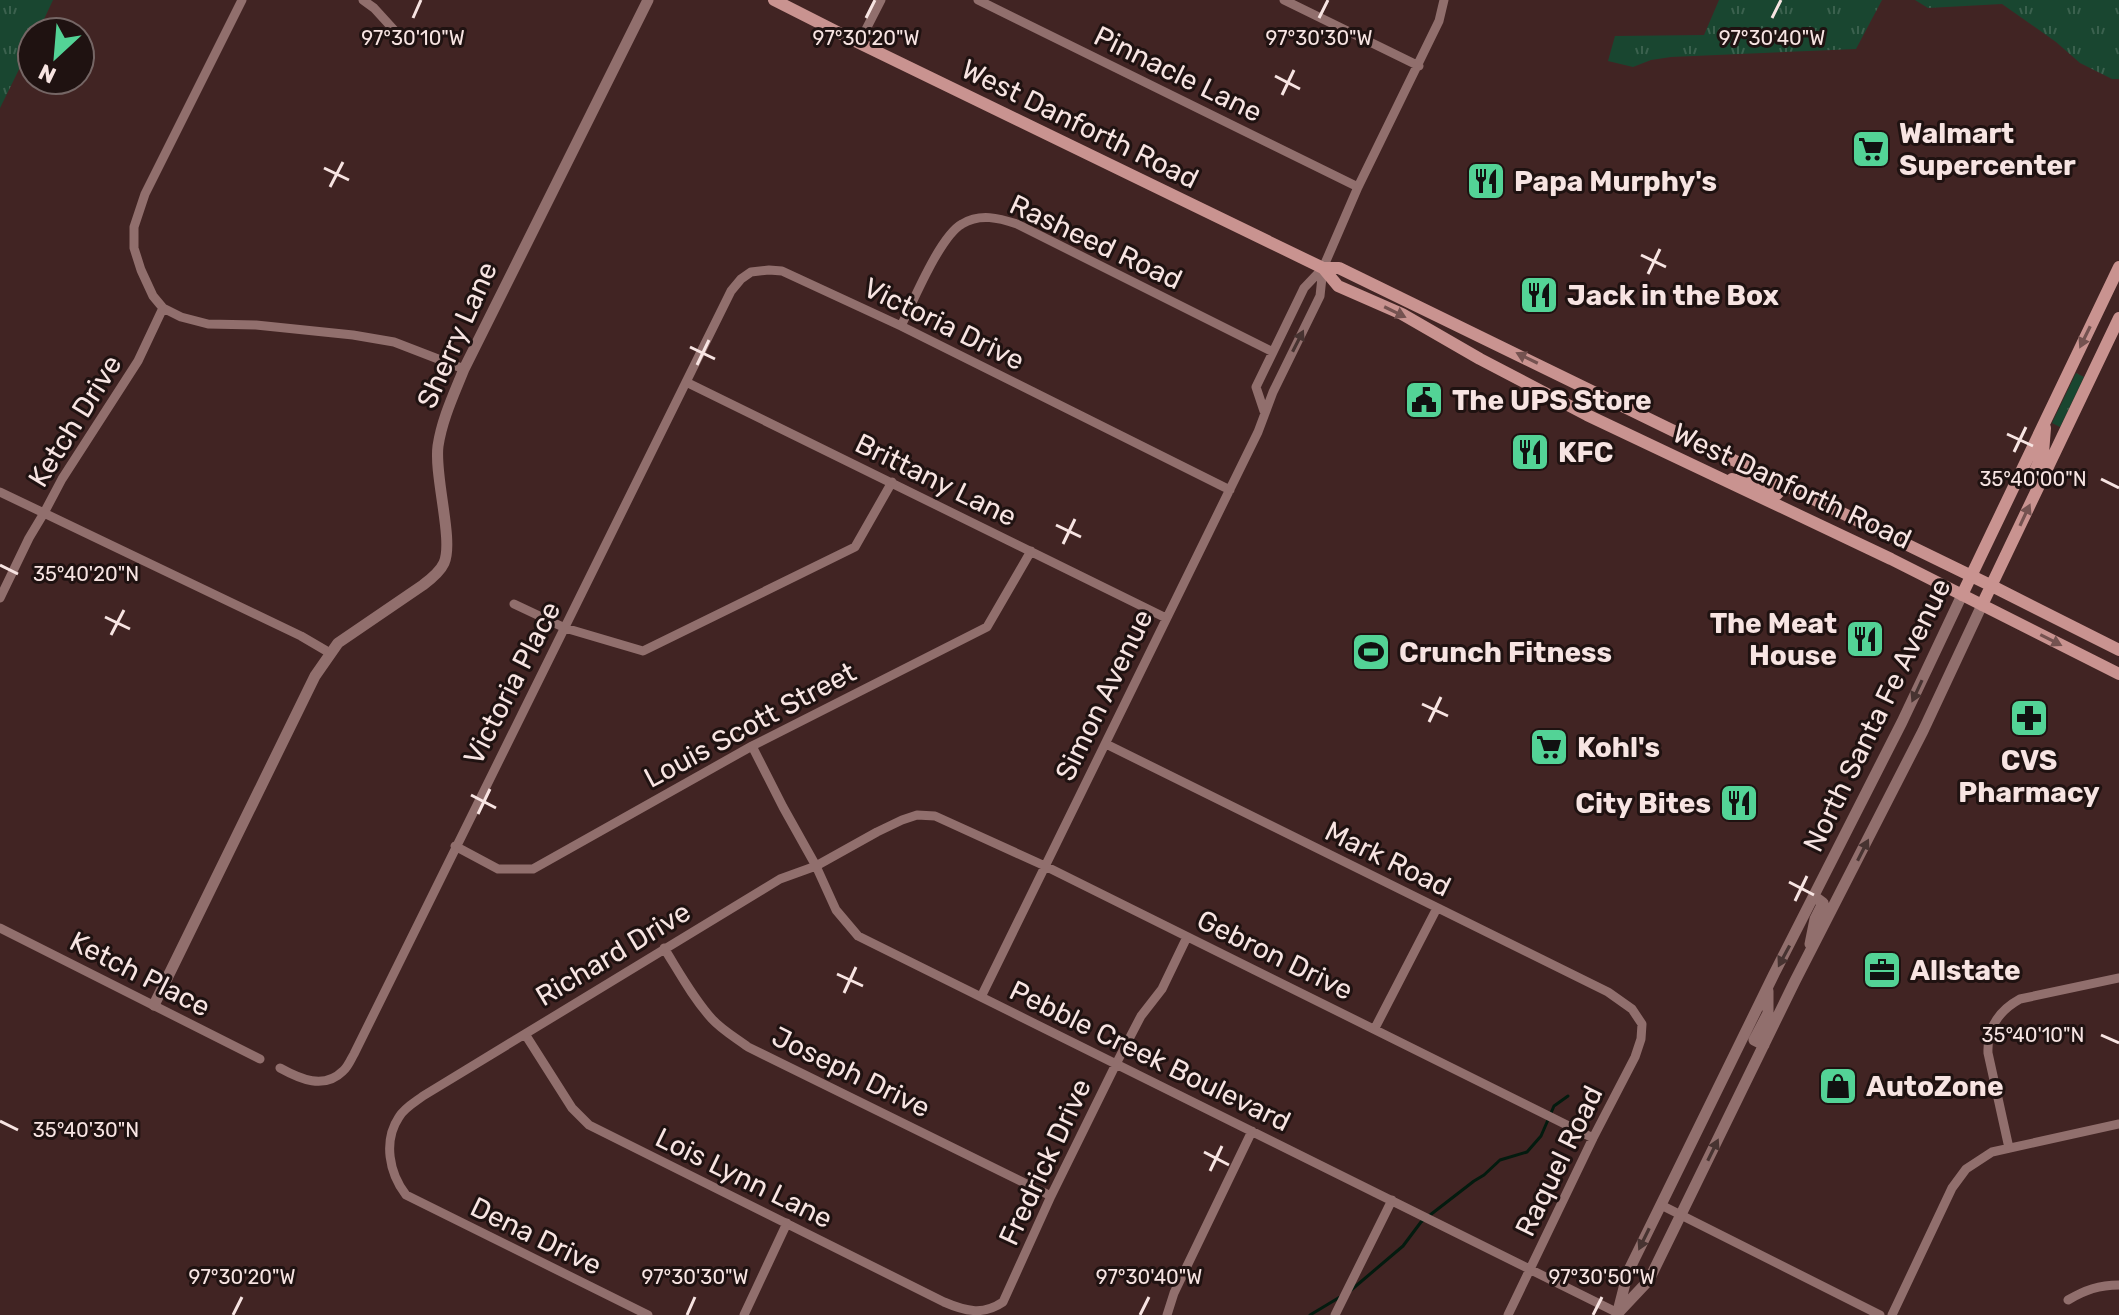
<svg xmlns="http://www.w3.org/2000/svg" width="2119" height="1315" viewBox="0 0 2119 1315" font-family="Rubik,sans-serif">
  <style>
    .grass { fill: url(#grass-tufts) }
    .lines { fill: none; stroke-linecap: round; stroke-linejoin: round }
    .stream { stroke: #031b0f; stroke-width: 3 }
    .minor { stroke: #916f6d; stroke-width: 9 }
    .tertiary { stroke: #916f6d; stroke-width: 11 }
    .secondary { stroke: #c99390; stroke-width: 12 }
    .oneway { fill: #745250 }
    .oneway2 { fill: #473331 }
    .ticks { fill: none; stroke: #f7e4e2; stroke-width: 3 }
    .labels { text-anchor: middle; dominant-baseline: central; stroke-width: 6; stroke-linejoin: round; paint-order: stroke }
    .street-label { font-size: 28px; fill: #f7e4e2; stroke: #1f1211 }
    .poi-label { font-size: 28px; font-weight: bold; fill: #f7e4e2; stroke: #1f1211; text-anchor: start }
    .ticks-label { font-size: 20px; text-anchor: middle; fill: #f7e4e2; stroke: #1f1211; stroke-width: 6; stroke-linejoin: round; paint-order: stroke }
  </style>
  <defs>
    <pattern id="grass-tufts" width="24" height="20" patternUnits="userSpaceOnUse" patternTransform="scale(2)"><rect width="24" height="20" fill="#194630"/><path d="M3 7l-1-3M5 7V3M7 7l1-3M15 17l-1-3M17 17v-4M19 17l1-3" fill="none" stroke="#3b614e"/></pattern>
  </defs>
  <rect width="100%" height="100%" fill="#412423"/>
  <path class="grass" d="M0 0H53L38 32H32V43L0 108Z
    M1719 0H1882L1856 49 1671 57 1651 60 1633 67 1608 61 1615 36 1704 35Z
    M1915 0H2119V79H2112L2080 63 2056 42 2002 4 1928 8Z
    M2076 373 2084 377 2060 427 2052 423Z"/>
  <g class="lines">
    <path class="stream" d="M1350 1291 1403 1246 1421 1222 1474 1181 1484 1175 1500 1160 1527 1152 1541 1136 1554 1106 1568 1096
      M1310 1315 1340 1297"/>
    <path class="minor" d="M242 0 145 194 134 227V248L141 270 153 296 163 308 181 317 208 324 256 325 353 335 394 342 464 369
      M363 0 374 8 395 31
      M978 0 1358 187
      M1284 0 1419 66
      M859 43 881 0
      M901 326C913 302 940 236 962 224 980 213 999 218 1017 224L1273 352
      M686 382 1166 618
      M1264 411 1256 387 1304 288 1323 268
      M0 492 301 636 330 653
      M0 598 29 538 44 513 62 479 138 361 163 308
      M514 604 565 628 643 651 855 547 892 482
      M1106 744 1608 992 1632 1009 1642 1024 1641 1039 1635 1057 1593 1138 1508 1315
      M752 746 783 807 816 866 836 910 858 936 1618 1313
      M455 846 498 869H533L752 746 987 627 1031 551
      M0 928 260 1059
      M664 948C679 972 693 998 712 1019 722 1030 736 1038 748 1047L1051 1196
      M981 997 1258 432 1273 392 1320 296 1323 268 1358 187 1439 21 1444 0
      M1375 1028 1437 908
      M525 1034 572 1108 589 1125 944 1302C967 1312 984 1315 1003 1302L1051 1196 1116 1064 1141 1016 1162 989 1187 937
      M280 1068C300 1079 324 1090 343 1071 348 1067 351 1059 354 1054L731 291 741 279 751 272 769 270 782 271 901 326 1230 490
      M2009 1148 1988 1053C1987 1028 1998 1011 2020 999L2119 978
      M1661 1205 1880 1315
      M2068 1300C2085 1290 2099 1285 2119 1285
      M648 1315 406 1195C389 1173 383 1141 399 1117 404 1108 415 1102 423 1096L780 879 816 866 877 832 902 820 917 815 935 816 1045 866 1593 1138
      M744 1315 787 1223
      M1167 1315 1174 1293 1252 1131
      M1335 1315 1392 1200
      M1892 1315 1952 1188 1966 1169 1992 1152 2119 1124"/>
    <path class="tertiary" d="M1810 944 1815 919 1823 903 1815 897
      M154 1005 315 676 338 643 423 585C431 579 440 572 444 563 454 541 434 476 438 446 442 419 454 394 464 369L648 0
      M1764 1045 1754 1040 1768 1013V991
      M1618 1313 1649 1280 1795 981 1923 731 1982 605
      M1617 1315 1628 1272 1773 976 1902 722 1962 595"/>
    <path class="secondary" d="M774 0 859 43 1323 268 1338 286 1402 314 1480 359 1587 415 1891 559 2119 674
      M1323 268H1339L1992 586 2119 650
      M2044 477 2034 473 2043 453 2045 428
      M1732 479 1755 484 1777 494 1784 486
      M1962 595 2119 267
      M1982 605 2119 318"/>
  </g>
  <defs><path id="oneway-solid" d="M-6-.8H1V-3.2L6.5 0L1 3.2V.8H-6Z" transform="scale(2)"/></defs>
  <g class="oneway">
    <use href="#oneway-solid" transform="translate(1395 312) rotate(26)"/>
    <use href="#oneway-solid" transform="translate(2085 337) rotate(116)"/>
    <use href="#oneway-solid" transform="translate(1527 358) rotate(-154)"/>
    <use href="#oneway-solid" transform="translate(2025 515) rotate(-65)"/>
    <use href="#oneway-solid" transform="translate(2051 640) rotate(27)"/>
  </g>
  <g class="oneway2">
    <use href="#oneway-solid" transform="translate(1298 341) rotate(-63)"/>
    <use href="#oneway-solid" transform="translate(1917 691) rotate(115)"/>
    <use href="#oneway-solid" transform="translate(1863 850) rotate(-63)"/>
    <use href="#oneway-solid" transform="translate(1784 956) rotate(118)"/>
    <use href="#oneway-solid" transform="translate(1713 1150) rotate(-64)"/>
    <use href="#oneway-solid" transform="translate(1644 1239) rotate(116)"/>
  </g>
  <path class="ticks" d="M413 18 421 0M866 18 875 0M1319 18 1328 0M1772 18 1781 0M1275 76 1300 89M1282 95 1294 70M324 168 349 180M330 187 343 162M1641 255 1666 267M1648 274 1660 249M690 347 715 359M697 365 709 340M2007 434 2033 446M2014 452 2026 427M2101 479 2119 488M1056 525 1081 537M1063 544 1075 519M0 565 18 574M105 617 130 629M111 635 124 610M1422 704 1448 716M1429 722 1441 697M471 795 496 808M478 814 490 789M1789 882 1814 895M1795 901 1807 876M837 974 863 986M844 993 856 967M2101 1035 2119 1043M0 1121 18 1130M1204 1152 1229 1165M1210 1171 1222 1146M233 1315 242 1297M687 1315 695 1297M1140 1315 1149 1297M1593 1315 1602 1297"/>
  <defs>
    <symbol id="supermarket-square" viewBox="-11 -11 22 22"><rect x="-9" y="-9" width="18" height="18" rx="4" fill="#53d396" stroke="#1f1211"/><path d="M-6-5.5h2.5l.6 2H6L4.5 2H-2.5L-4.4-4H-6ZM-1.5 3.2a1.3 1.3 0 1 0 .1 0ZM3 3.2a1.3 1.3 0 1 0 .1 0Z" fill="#111"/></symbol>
    <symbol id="restaurant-square" viewBox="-11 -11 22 22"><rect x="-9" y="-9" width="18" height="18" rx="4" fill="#53d396" stroke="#1f1211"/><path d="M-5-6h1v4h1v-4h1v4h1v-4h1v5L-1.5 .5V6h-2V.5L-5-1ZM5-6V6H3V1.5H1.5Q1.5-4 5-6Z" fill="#111"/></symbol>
    <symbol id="civic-square" viewBox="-11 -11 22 22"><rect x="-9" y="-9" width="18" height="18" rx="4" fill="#53d396" stroke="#1f1211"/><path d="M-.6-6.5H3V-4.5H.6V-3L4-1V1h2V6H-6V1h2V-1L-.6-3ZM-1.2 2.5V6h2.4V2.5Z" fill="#111"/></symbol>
    <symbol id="stadium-square" viewBox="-11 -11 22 22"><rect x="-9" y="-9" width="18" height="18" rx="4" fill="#53d396" stroke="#1f1211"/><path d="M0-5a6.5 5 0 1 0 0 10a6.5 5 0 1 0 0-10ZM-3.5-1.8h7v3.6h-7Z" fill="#111"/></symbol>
    <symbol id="pharmacy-square" viewBox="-11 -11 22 22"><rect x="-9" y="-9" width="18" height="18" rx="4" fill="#53d396" stroke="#1f1211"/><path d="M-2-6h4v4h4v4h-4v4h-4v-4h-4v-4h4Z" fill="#111"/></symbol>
    <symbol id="office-square" viewBox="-11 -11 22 22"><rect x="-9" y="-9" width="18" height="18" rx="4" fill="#53d396" stroke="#1f1211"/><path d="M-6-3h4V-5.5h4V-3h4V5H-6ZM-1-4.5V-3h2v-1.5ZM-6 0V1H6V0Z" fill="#111"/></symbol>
    <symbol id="shop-square" viewBox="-11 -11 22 22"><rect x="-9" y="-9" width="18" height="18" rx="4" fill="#53d396" stroke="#1f1211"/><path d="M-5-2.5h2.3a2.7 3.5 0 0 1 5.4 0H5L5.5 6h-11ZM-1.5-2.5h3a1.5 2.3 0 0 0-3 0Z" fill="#111"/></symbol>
  </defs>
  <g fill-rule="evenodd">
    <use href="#supermarket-square" x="1849" y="127" width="44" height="44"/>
    <use href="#restaurant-square" x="1464" y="159" width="44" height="44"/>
    <use href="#restaurant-square" x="1517" y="273" width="44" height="44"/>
    <use href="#civic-square" x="1402" y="378" width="44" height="44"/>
    <use href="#restaurant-square" x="1508" y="430" width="44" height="44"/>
    <use href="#restaurant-square" x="1843" y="617" width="44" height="44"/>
    <use href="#stadium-square" x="1349" y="630" width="44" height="44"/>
    <use href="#pharmacy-square" x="2007" y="696" width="44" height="44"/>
    <use href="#supermarket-square" x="1527" y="725" width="44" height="44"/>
    <use href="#restaurant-square" x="1717" y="781" width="44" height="44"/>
    <use href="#office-square" x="1860" y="948" width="44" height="44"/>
    <use href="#shop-square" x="1816" y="1064" width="44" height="44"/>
  </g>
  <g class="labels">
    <g class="street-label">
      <text transform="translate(1178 74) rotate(26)">Pinnacle Lane</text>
      <text transform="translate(1080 124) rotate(26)">West Danforth Road</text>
      <text transform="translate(1096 242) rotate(25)">Rasheed Road</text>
      <text transform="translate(944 324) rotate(26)">Victoria Drive</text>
      <text transform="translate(457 335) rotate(-66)">Sherry Lane</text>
      <text transform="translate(75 421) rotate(-58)">Ketch Drive</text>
      <text transform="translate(936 480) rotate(26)">Brittany Lane</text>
      <text transform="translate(1792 486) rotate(25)">West Danforth Road</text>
      <text transform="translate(512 683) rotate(-63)">Victoria Place</text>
      <text transform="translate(1104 695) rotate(-64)">Simon Avenue</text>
      <text transform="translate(1877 715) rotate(-64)">North Santa Fe Avenue</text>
      <text transform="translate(750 725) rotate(-28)">Louis Scott Street</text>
      <text transform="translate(1388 859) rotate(26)">Mark Road</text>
      <text transform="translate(613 954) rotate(-31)">Richard Drive</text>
      <text transform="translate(1275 955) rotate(26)">Gebron Drive</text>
      <text transform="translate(140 974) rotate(27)">Ketch Place</text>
      <text transform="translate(1150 1056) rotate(26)">Pebble Creek Boulevard</text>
      <text transform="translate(851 1072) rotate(26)">Joseph Drive</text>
      <text transform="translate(1559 1161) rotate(-64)">Raquel Road</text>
      <text transform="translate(1045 1162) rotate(-65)">Fredrick Drive</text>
      <text transform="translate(744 1178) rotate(26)">Lois Lynn Lane</text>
      <text transform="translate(536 1236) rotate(26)">Dena Drive</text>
    </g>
    <g class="poi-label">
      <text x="1899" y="133">Walmart<tspan x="1899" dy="32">Supercenter</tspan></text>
      <text x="1514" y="181">Papa Murphy's</text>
      <text x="1567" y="295">Jack in the Box</text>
      <text x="1452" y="400">The UPS Store</text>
      <text x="1558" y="452">KFC</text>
      <text x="1837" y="623" text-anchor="end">The Meat<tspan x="1837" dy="32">House</tspan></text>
      <text x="1399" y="652">Crunch Fitness</text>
      <text x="1577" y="747">Kohl's</text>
      <text x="2029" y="760" text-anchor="middle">CVS<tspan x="2029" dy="32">Pharmacy</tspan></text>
      <text x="1711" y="803" text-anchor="end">City Bites</text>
      <text x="1910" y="970">Allstate</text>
      <text x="1866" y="1086">AutoZone</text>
    </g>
  </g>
  <g class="ticks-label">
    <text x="413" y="45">97°30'10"W</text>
    <text x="866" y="45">97°30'20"W</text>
    <text x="1319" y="45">97°30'30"W</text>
    <text x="1772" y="45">97°30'40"W</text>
    <text x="2033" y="486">35°40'00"N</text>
    <text x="86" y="581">35°40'20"N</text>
    <text x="2033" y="1042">35°40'10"N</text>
    <text x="86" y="1137">35°40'30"N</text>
    <text x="242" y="1284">97°30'20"W</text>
    <text x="695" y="1284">97°30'30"W</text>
    <text x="1149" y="1284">97°30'40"W</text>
    <text x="1602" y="1284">97°30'50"W</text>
  </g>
  <g transform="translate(56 56) rotate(206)"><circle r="38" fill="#1f1211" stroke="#756665" stroke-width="2"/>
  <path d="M0-6L14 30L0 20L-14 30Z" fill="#53d396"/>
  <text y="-12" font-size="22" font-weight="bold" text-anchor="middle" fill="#f7e4e2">N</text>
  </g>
</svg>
